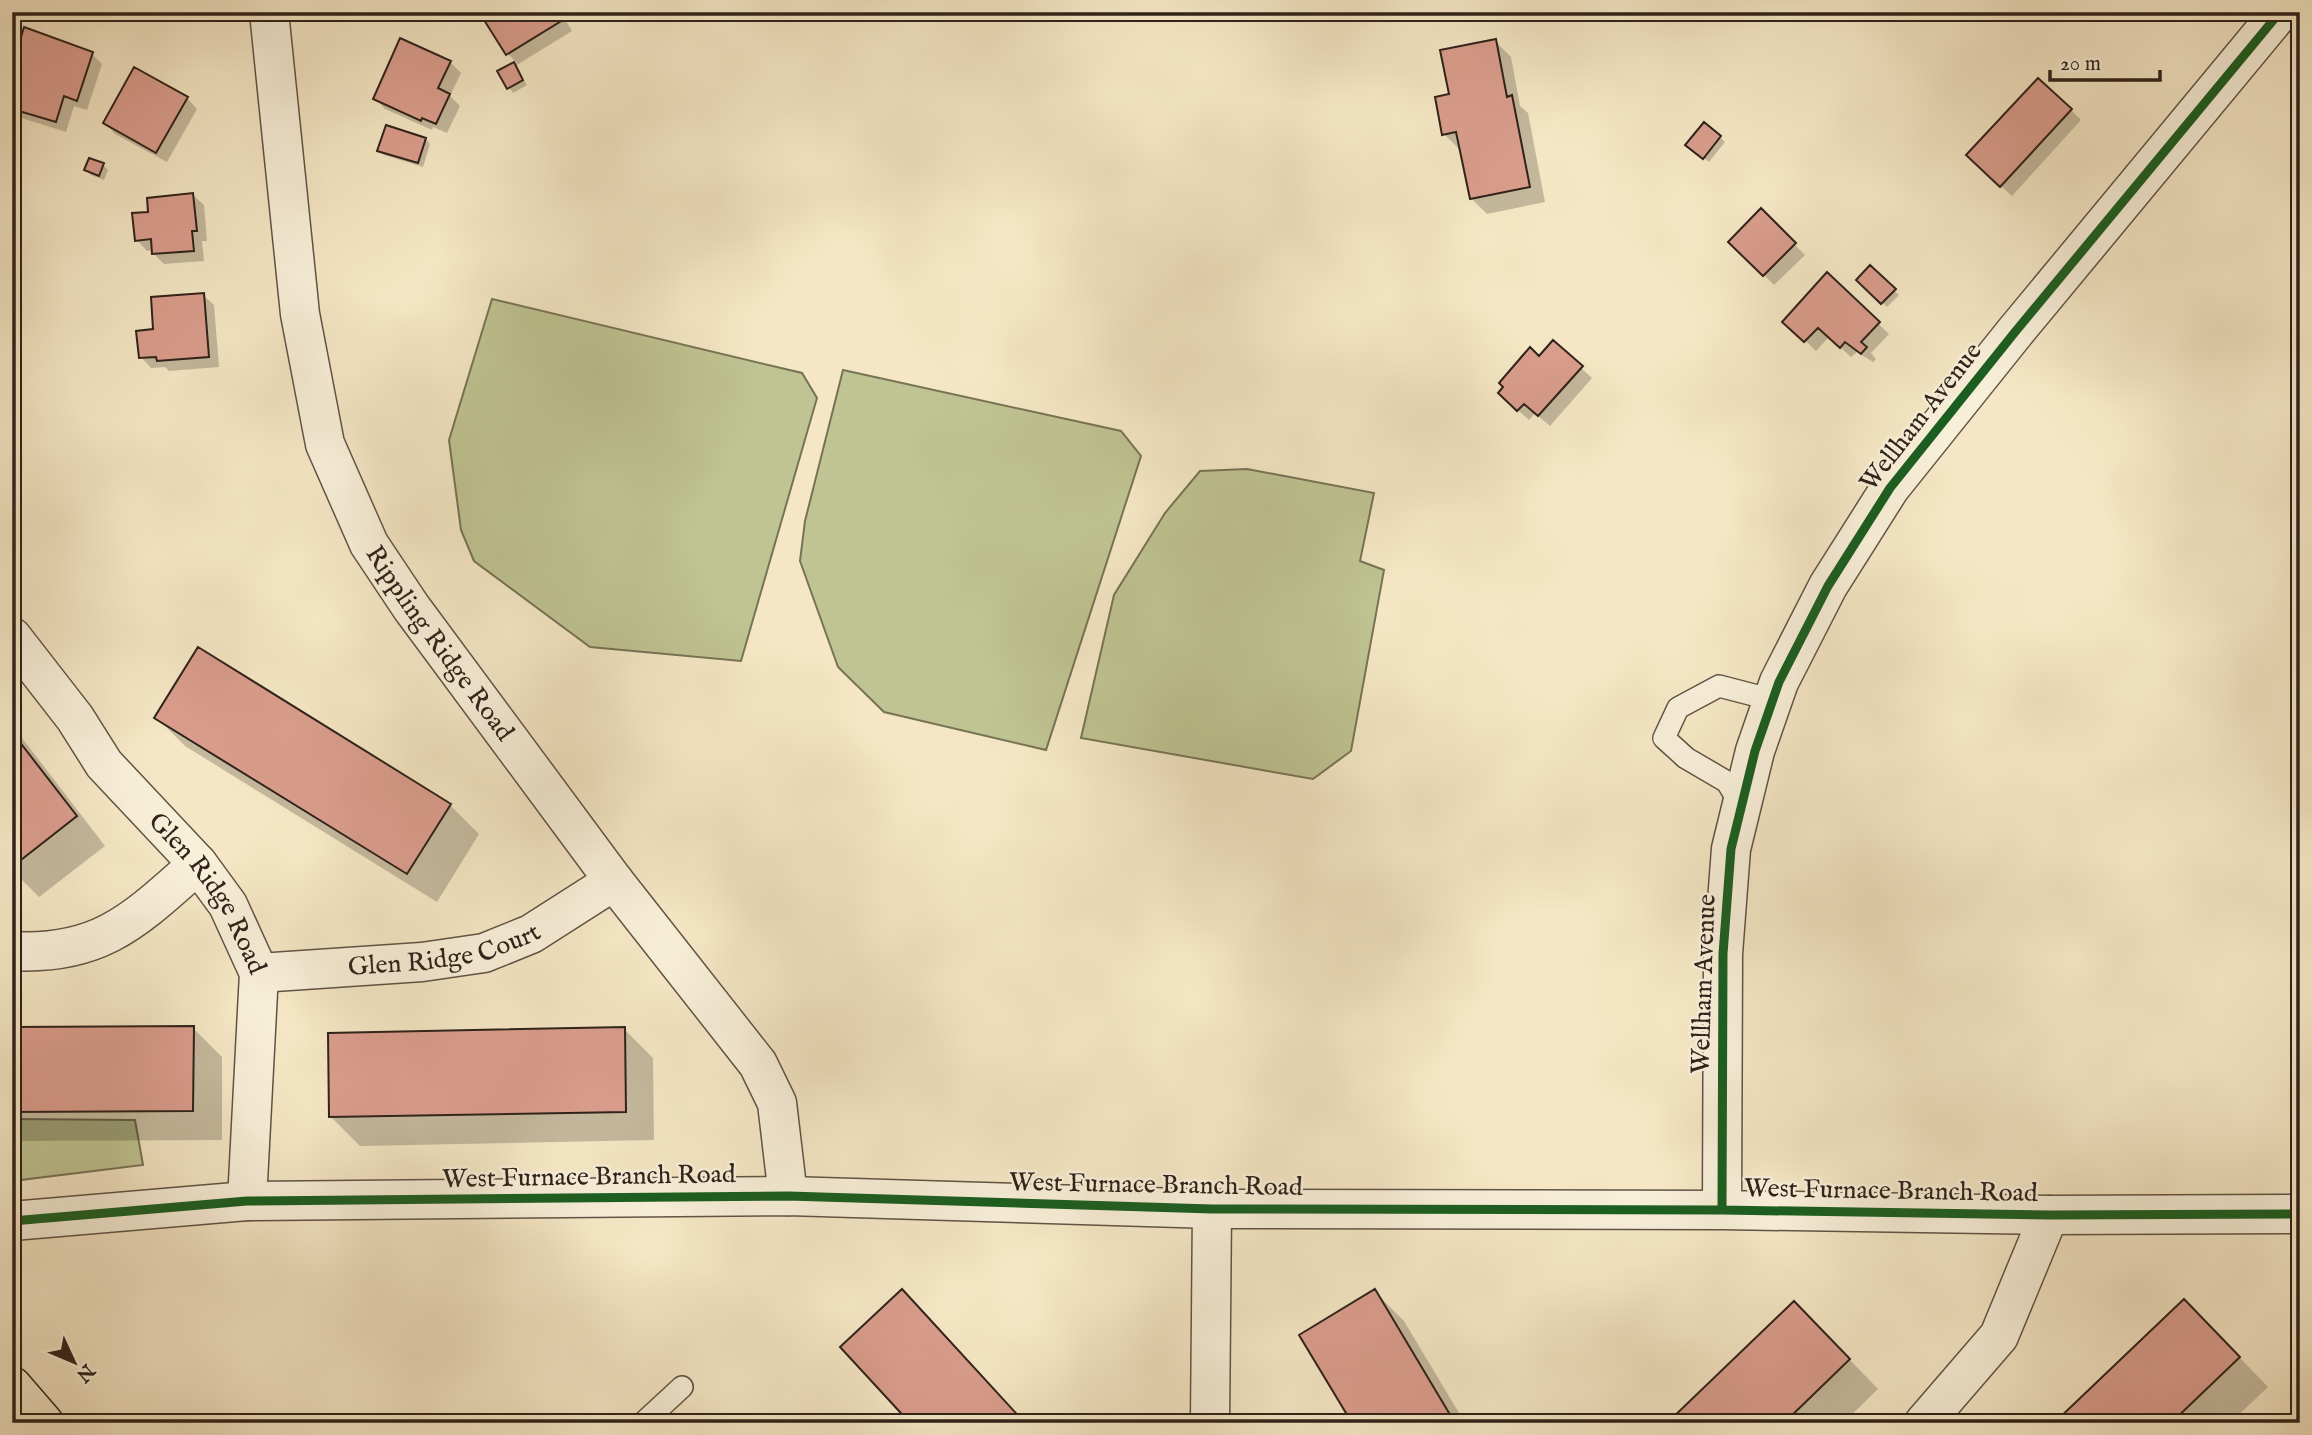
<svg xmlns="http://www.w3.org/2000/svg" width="2312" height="1435" viewBox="0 0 2312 1435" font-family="'IM FELL English',serif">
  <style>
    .green { fill: #bfc492; stroke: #777356; stroke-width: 2 }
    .shadow { fill: #0003 }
    .building { fill: #da9d8d; stroke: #2f221a; stroke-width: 2 }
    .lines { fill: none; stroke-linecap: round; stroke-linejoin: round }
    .service-casing { stroke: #605345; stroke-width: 24 }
    .minor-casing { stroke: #605345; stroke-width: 41 }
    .tertiary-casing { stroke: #605345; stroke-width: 41 }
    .primary-casing { stroke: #2f221a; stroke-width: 41 }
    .service { stroke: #f8efd9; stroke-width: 21 }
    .minor { stroke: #f8efd9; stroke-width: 38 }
    .tertiary { stroke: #f8efd9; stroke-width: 38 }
    .primary { stroke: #f5e7c5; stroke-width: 38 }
    .cycleway-casing { stroke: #f8efd9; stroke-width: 13 }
    .cycleway { stroke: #1b5e20; stroke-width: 9 }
    .labels { text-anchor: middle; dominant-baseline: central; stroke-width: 5; stroke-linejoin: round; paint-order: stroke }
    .street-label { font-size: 26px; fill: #2f221a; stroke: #f8efd9 }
  </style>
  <rect width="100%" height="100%" fill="#f5e7c5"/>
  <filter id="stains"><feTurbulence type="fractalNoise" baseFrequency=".00286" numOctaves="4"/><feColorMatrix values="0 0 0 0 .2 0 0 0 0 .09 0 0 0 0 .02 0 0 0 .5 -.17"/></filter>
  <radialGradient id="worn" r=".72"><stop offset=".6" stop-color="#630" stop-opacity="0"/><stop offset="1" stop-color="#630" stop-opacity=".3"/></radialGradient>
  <path class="green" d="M492 299 802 373 817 398 741 661 590 647 474 561 461 530 449 440Z
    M843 370 1121 431 1141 456 1046 750 884 712 838 667 800 561 805 521Z
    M1247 469 1374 493 1360 561 1384 570 1351 751 1313 779 1081 738 1114 595 1165 513 1200 471Z
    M12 1119 135 1120 143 1165 12 1181Z"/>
  <path class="shadow" d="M482 12H561L572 31 515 66 527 85 513 93 499 72 517 63 508 54Z
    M621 12H644L632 23Z
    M1495 41 1511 57 1520 106 1528 113 1545 202 1487 214 1471 198 1460 150 1444 134 1451 95Z
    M92 54 102 64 87 110 74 106 66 132 12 115V74L15 66 12 63V55Z
    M450 62 461 73 450 96 460 106 447 133 433 127 432 130 385 109 375 98Z
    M187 98 197 109 167 162 115 134 105 123Z
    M2071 110 2081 120 2012 196 1979 166Z
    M387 127 426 139 430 144 423 167 384 155 379 150Z
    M1720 137 1725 142 1709 162 1692 149Z
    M103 165 108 170 104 180 91 175 86 170Z
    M193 195 204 205 207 241H202L204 261 164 264 154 254 153 250 147 251 137 240 150 214Z
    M1761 211 1805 255 1774 285 1731 242Z
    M1870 268 1899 295 1887 307 1859 280Z
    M1827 275 1889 334 1871 353 1876 359 1873 362 1857 352 1851 357 1829 337 1816 351 1785 321Z
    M203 295 214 305 219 367 169 371 165 367 151 368 141 357 155 331Z
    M1553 342 1592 378 1550 426 1535 413 1529 420 1511 404 1540 358Z
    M156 717 450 805 479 834 437 902 185 746Z
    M12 725 105 846 39 897 12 870Z
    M12 1028H193L222 1057V1140L12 1141Z
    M624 1029 653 1058 654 1140 360 1146 331 1117Z
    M902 1291 931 1320 1025 1423H912Z
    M1375 1292 1404 1321 1465 1423H1354Z
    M2213 1330 2268 1387 2230 1423H2056Z
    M1823 1332 1878 1389 1843 1423H1670Z"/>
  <path class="building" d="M479 12H558L563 20 506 55Z
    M24 27 93 52 77 101 64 96 56 122 12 109 14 63H12V54L16 55Z
    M400 38 451 61 438 88 450 94 436 124 422 118 421 121 373 99Z
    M1496 39 1507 97 1512 95 1530 187 1470 199 1456 132 1442 135 1435 97 1449 94 1440 50Z
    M514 62 523 80 507 89 497 71Z
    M134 67 188 97 156 153 103 123Z
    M2038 78 2072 109 2000 187 1966 155Z
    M1704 122 1721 136 1703 159 1685 145Z
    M386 125 426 138 418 163 377 151Z
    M89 158 104 163 99 176 84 170Z
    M193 193 197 231H192L194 251 152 254 151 239 135 241 132 213 148 212 147 198Z
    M1761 208 1796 243 1763 276 1728 242Z
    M1870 265 1896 289 1881 304 1856 280Z
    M1827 272 1880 322 1861 342 1867 347 1861 354 1845 342 1840 348 1818 328 1804 342 1782 322Z
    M204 293 209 357 157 361 156 357 139 358 136 331 153 329 151 297Z
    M1553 340 1583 366 1538 416 1524 404 1517 411 1498 393 1503 387 1499 383 1530 347 1539 356Z
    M198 647 451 804 407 874 154 718Z
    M12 732 77 816 12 867Z
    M194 1026 193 1111 12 1112V1027Z
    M625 1027 626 1112 329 1117 328 1033Z
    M902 1289 1025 1423H910L840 1347Z
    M1375 1289 1455 1423H1352L1299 1335Z
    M2184 1299 2240 1357 2171 1423H2054Z
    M1794 1301 1850 1359 1784 1423H1667Z"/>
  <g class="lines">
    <defs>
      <path id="service" d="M1741 805 1727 782 1686 758 1664 738 1678 708 1719 686 1773 700
        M643 1423 682 1387"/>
      <g id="minor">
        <path id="s1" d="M269 12 300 314 325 444 369 544 411 607 614 881 758 1064 777 1103 788 1196"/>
        <path id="s2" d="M12 637 75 718 104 764 198 864 228 905 259 973 247 1201"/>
        <path d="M12 951C101 956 136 919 198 864"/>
        <path id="s3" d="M259 973 422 962 484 953 531 934 614 881"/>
        <path d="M1210 1423 1212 1209"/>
        <path d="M1924 1423 1999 1336 2049 1215"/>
      </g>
      <path id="tertiary" d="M1722 1210 1723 954 1731 849 1755 751 1779 682 1828 586 1890 488 2015 332 2280 12
        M12 1221 247 1201 788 1196 1212 1209 1722 1210 2049 1215 2300 1214"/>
      <path id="primary" d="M12 1386 44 1423"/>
    </defs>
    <use href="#service" class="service-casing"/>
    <use href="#minor" class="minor-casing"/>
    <use href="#tertiary" class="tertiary-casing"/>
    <use href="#primary" class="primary-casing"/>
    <use href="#service" class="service"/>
    <use href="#minor" class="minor"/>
    <use href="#tertiary" class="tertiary"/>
    <use href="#primary" class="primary"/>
    <defs>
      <path id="cycleway" d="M1722 1210 1723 954 1731 849 1755 751 1779 682 1828 586 1890 488 2015 332 2280 12
        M12 1221 247 1201 788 1196 1212 1209 1722 1210 2049 1215 2300 1214"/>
    </defs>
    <use href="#cycleway" class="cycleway-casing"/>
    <use href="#cycleway" class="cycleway"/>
  </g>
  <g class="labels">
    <g class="street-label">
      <text transform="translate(1921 417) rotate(-52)">Wellham Avenue</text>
      <text stroke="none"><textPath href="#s1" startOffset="667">Rippling Ridge Road</textPath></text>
      <text stroke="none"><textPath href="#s2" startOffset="324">Glen Ridge Road</textPath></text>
      <text stroke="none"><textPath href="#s3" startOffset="187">Glen Ridge Court</textPath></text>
      <text transform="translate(1704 984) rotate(-88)">Wellham Avenue</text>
      <text transform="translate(589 1177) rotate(-1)">West Furnace Branch Road</text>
      <text transform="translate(1156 1185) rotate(1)">West Furnace Branch Road</text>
      <text transform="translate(1891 1191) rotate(1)">West Furnace Branch Road</text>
    </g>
  </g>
  <rect width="2312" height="1435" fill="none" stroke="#f5e7c5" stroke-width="42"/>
  <rect x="14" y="14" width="2284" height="1407" fill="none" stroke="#2f221a" stroke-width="3.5"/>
  <rect x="21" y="21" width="2270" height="1393" fill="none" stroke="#2f221a" stroke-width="2"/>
  <g transform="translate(74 1362) rotate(134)" stroke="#f8efd9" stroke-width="5" paint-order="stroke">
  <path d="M0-5L12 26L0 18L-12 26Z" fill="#2f221a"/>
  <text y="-10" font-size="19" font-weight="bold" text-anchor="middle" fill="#2f221a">N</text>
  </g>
  <path d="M2050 70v10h110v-10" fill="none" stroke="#2f221a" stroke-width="3.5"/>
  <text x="2060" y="70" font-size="21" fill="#2f221a" stroke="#f8efd9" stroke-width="5" paint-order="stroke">20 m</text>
  <rect width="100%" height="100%" filter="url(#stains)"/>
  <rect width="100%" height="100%" fill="url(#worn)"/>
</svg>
